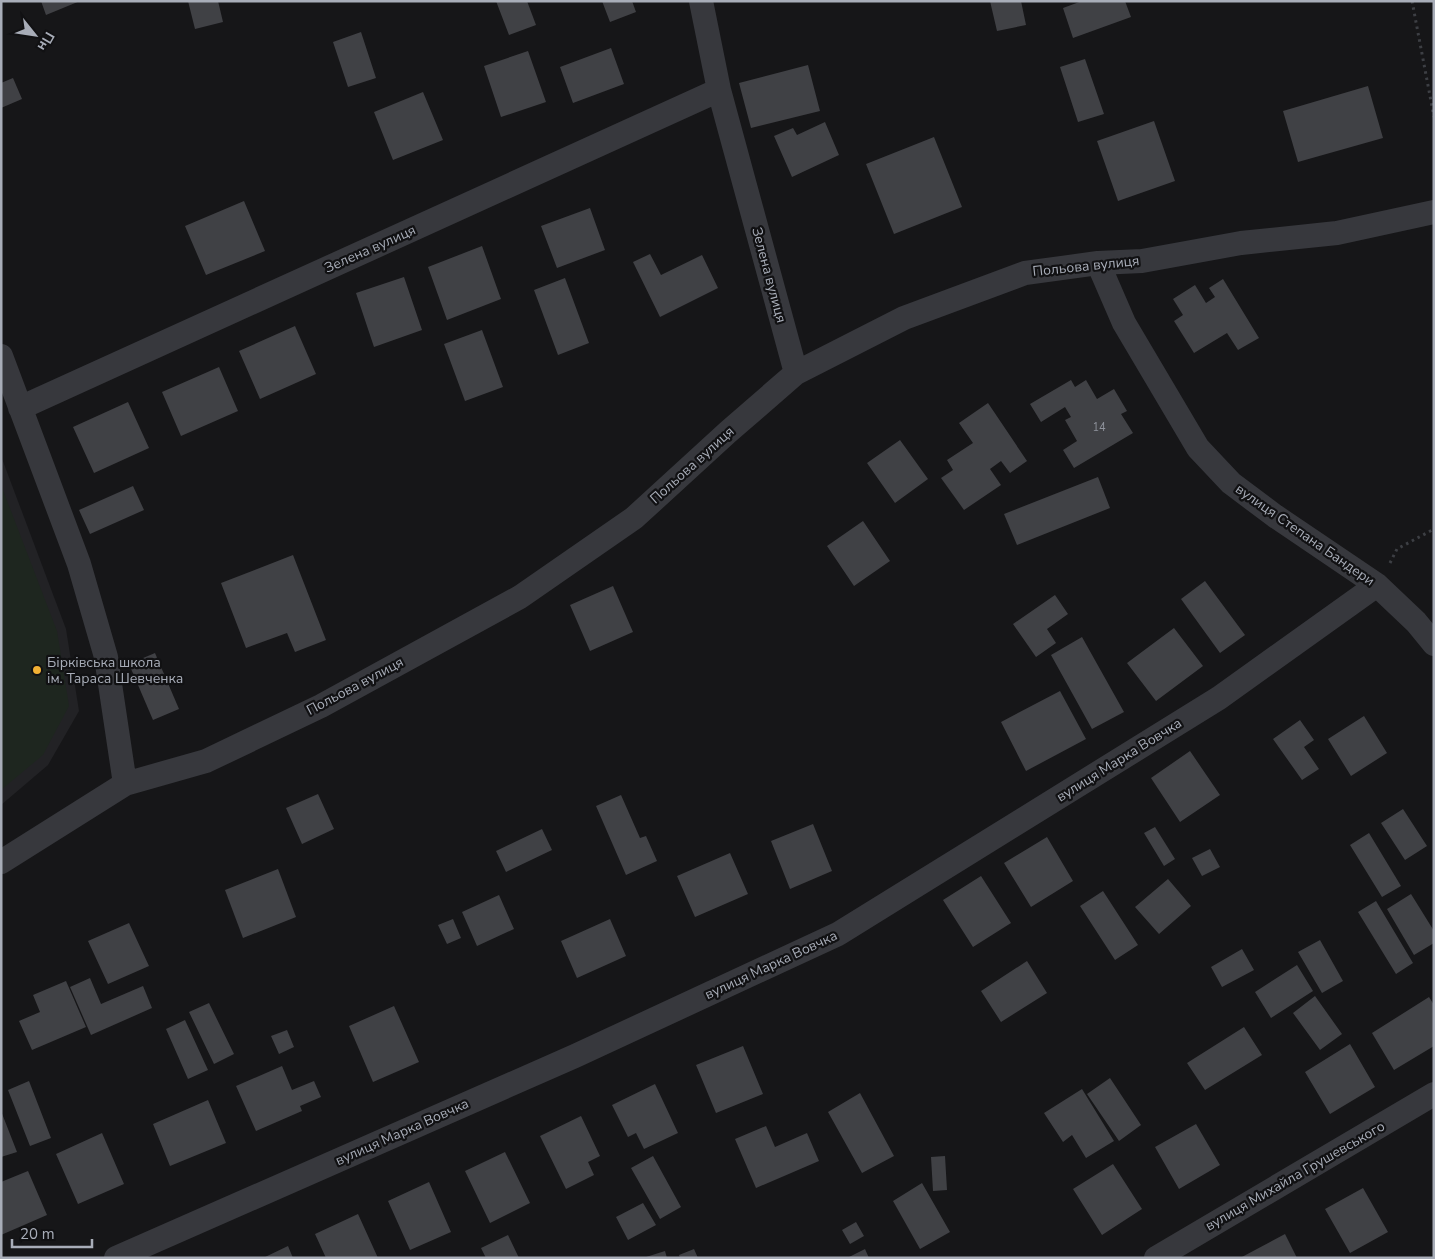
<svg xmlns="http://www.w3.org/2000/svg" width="1435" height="1259" viewBox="0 0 1435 1259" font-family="'Nunito Sans',sans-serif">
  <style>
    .built { fill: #222225 }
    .green { fill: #1e261f }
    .building { fill: #404145 }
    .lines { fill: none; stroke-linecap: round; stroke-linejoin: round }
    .path { stroke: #3d3f44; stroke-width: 3; stroke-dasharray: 2.5 4; stroke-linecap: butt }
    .street { stroke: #37383d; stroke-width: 24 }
    .poi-dot { fill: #f2b134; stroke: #111113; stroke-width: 2 }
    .labels { text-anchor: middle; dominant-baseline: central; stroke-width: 4.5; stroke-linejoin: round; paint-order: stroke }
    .number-label { font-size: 11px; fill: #8e929b }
    .street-label { font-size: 14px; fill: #a8adb8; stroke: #111113 }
    .poi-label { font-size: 14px; fill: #a8adb8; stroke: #111113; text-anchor: start }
  </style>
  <rect width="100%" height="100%" fill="#161618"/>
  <path class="built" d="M1 456 66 629 79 711 48 765 1 805Z"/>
  <path class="green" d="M1 485 57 631 69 706 43 755 1 790Z"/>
  <path class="building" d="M41 1H80L46 15Z
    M188 1H218L223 22 195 29Z
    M496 1H527L536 25 509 35Z
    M602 1H632L636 12 610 22Z
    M990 1H1021L1026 25 997 31Z
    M1082 1H1125L1131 17 1073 38 1063 8Z
    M361 32 376 78 348 87 333 42Z
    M611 48 624 84 573 103 560 67Z
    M528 51 546 102 501 117 484 66Z
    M1085 59 1104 114 1078 122 1060 67Z
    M808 65 820 111 751 128 739 83Z
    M13 78 22 99 1 108V83Z
    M1368 86 1383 138 1298 162 1283 111Z
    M423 92 443 140 393 160 374 112Z
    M1154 121 1175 181 1118 201 1097 141Z
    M825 122 839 155 792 177 774 136 793 128 797 135Z
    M934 137 962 207 894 234 866 164Z
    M244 201 265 251 206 275 185 226Z
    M590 208 605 250 557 268 541 226Z
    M482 246 501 299 447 320 428 267Z
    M650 254 661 275 702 255 718 288 660 317 633 262Z
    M404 277 422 330 374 347 356 293Z
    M565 278 589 343 558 355 534 290Z
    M1223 279 1259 338 1238 350 1227 333 1194 353 1174 321 1183 315 1173 299 1195 285 1206 303 1215 297 1209 288Z
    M295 326 316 374 260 399 239 351Z
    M482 330 503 387 465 401 444 344Z
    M219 367 238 411 181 436 162 392Z
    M1071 380 1075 387 1086 380 1097 399 1114 389 1127 411 1121 414 1133 433 1074 468 1063 450 1077 441 1065 420 1071 417 1065 407 1041 422 1030 404Z
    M128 402 149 448 94 473 73 427Z
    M988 403 1027 461 1010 473 1001 461 990 469 1001 485 964 510 941 478 953 470 947 460 973 443 959 423Z
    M900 440 928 479 895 503 867 463Z
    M1098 477 1110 508 1017 545 1004 514Z
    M133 486 144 510 90 534 79 510Z
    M863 521 890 561 854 586 827 546Z
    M293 555 326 640 295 652 287 633 246 648 221 583Z
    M1205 581 1245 635 1220 653 1181 599Z
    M613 586 633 632 590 651 570 605Z
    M1055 595 1068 614 1047 629 1056 643 1036 657 1013 624Z
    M1174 628 1203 666 1156 701 1127 663Z
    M1082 637 1124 712 1092 729 1051 655Z
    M155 653 179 709 153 720 129 664Z
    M1060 691 1086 739 1026 771 1001 722Z
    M1364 716 1387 753 1351 776 1328 739Z
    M1300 720 1314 740 1304 747 1319 769 1302 780 1273 739Z
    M1190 751 1220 795 1180 822 1151 778Z
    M318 794 334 829 302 844 286 808Z
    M621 795 640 838 646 836 657 861 626 875 596 806Z
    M1403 809 1427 846 1405 860 1381 823Z
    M813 824 832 871 790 889 771 841Z
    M1155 827 1175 859 1164 866 1144 833Z
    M542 829 552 850 506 872 496 851Z
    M1369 833 1401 886 1382 897 1350 845Z
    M1047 837 1073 881 1031 907 1004 863Z
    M1210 849 1220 867 1202 876 1192 858Z
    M730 853 748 894 695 917 677 876Z
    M278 869 296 917 243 938 225 890Z
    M981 876 1011 923 973 947 943 900Z
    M1168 879 1191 906 1159 934 1135 907Z
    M1103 891 1138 945 1115 960 1080 906Z
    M1411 894 1434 931V943L1414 955 1387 909Z
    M499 895 514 929 477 946 462 912Z
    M1376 901 1413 963 1396 974 1358 912Z
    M453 919 461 938 447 944 438 925Z
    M610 919 626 956 577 978 561 941Z
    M129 923 149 966 108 984 88 941Z
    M1320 940 1343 981 1322 993 1298 952Z
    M1242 949 1254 970 1222 987 1211 967Z
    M1027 961 1047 993 1001 1022 981 991Z
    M1297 965 1313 991 1271 1018 1255 992Z
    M90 978 101 1004 143 986 152 1008 91 1035 70 987Z
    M66 981 86 1027 32 1050 19 1021 40 1012 33 995Z
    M1315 996 1342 1034 1320 1050 1293 1013Z
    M1429 997 1434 1005V1046L1394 1070 1372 1033Z
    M209 1003 234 1054 214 1064 189 1012Z
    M394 1006 419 1062 373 1082 349 1026Z
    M185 1020 208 1070 188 1079 166 1029Z
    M1244 1027 1262 1055 1205 1090 1187 1063Z
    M287 1030 294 1047 279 1054 271 1036Z
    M1350 1044 1375 1087 1330 1114 1305 1072Z
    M743 1046 763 1094 716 1113 696 1065Z
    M282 1066 292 1090 314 1081 321 1097 300 1106 302 1111 256 1131 236 1086Z
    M1110 1078 1141 1125 1119 1141 1087 1094Z
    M29 1081 51 1138 30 1146 8 1090Z
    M655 1084 678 1133 644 1149 636 1133 628 1137 612 1105Z
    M1082 1089 1114 1141 1086 1158 1072 1135 1063 1142 1044 1113Z
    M860 1093 894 1156 862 1173 828 1112Z
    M208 1100 226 1143 170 1166 153 1124Z
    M1 1111 17 1152 1 1157Z
    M581 1116 600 1156 588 1162 594 1175 566 1189 540 1136Z
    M1196 1124 1220 1165 1179 1189 1155 1147Z
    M766 1126 775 1147 807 1133 819 1161 756 1188 735 1139Z
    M102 1133 124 1184 78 1204 56 1154Z
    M505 1152 530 1203 490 1223 465 1171Z
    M653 1156 681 1207 660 1219 631 1168Z
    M945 1156 947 1190 933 1191 931 1157Z
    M1113 1164 1142 1209 1102 1235 1073 1189Z
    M28 1171 47 1215 1 1235V1182Z
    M429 1182 451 1232 410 1250 388 1201Z
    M922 1183 950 1232 920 1249 893 1201Z
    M1363 1188 1388 1232 1350 1253 1325 1209Z
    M643 1203 656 1225 628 1240 616 1217Z
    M358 1214 378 1258H326L315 1234Z
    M856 1222 864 1236 850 1244 842 1230Z
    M1285 1234 1297 1258H1240Z
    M508 1235 519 1258H486L481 1248Z
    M288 1246 293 1258H263Z
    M694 1249 698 1258H680L679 1255Z
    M865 1249 869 1258H847Z
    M665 1251 667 1258H646V1257Z"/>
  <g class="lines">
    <path class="path" d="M1412 1 1434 117
      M1390 563 1397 549 1434 529"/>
    <path class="street" d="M701 1 719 90 796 373
      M1098 263 1124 323 1198 448 1231 483 1275 516 1377 585 1416 622 1434 644
      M1 356 79 564 106 657 125 784
      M20 408 719 90
      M1 862 125 784 206 761 321 706 520 597 634 518 728 432 796 373 904 318 1025 273 1098 263 1142 261 1241 243 1337 233 1434 212
      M116 1258 575 1056 838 934 1219 698 1377 585
      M1156 1258 1434 1094"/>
  </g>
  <circle class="poi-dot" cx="37" cy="670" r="5"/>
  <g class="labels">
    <g class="number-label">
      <text x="1099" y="427">14</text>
    </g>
    <g class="street-label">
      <text transform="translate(370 249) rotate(-24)">Зелена вулиця</text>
      <text transform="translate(1086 266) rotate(-6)">Польова вулиця</text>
      <text transform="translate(769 275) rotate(75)">Зелена вулиця</text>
      <text transform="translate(692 465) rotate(-42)">Польова вулиця</text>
      <text transform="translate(1305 535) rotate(35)">вулиця Степана Бандери</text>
      <text transform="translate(355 686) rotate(-28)">Польова вулиця</text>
      <text transform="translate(1119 760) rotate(-32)">вулиця Марка Вовчка</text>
      <text transform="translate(771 965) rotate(-25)">вулиця Марка Вовчка</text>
      <text transform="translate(402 1132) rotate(-24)">вулиця Марка Вовчка</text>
      <text transform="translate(1295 1176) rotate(-30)">вулиця Михайла Грушевського</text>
    </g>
    <g class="poi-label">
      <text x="47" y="662">Бірківська школа<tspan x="47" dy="16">ім. Тараса Шевченка</tspan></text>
    </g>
  </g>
  <rect width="1435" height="1259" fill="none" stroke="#a8adb8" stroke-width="5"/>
  <g transform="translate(35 35) rotate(120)" stroke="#111113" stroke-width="4" paint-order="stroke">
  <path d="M0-4L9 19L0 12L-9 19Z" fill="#a8adb8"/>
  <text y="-8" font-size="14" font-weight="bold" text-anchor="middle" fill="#a8adb8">Пн</text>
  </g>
  <path d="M12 1239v8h80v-8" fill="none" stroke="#a8adb8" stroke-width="2.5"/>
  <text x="20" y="1239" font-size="15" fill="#a8adb8" stroke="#111113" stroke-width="4" paint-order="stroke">20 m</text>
</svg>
